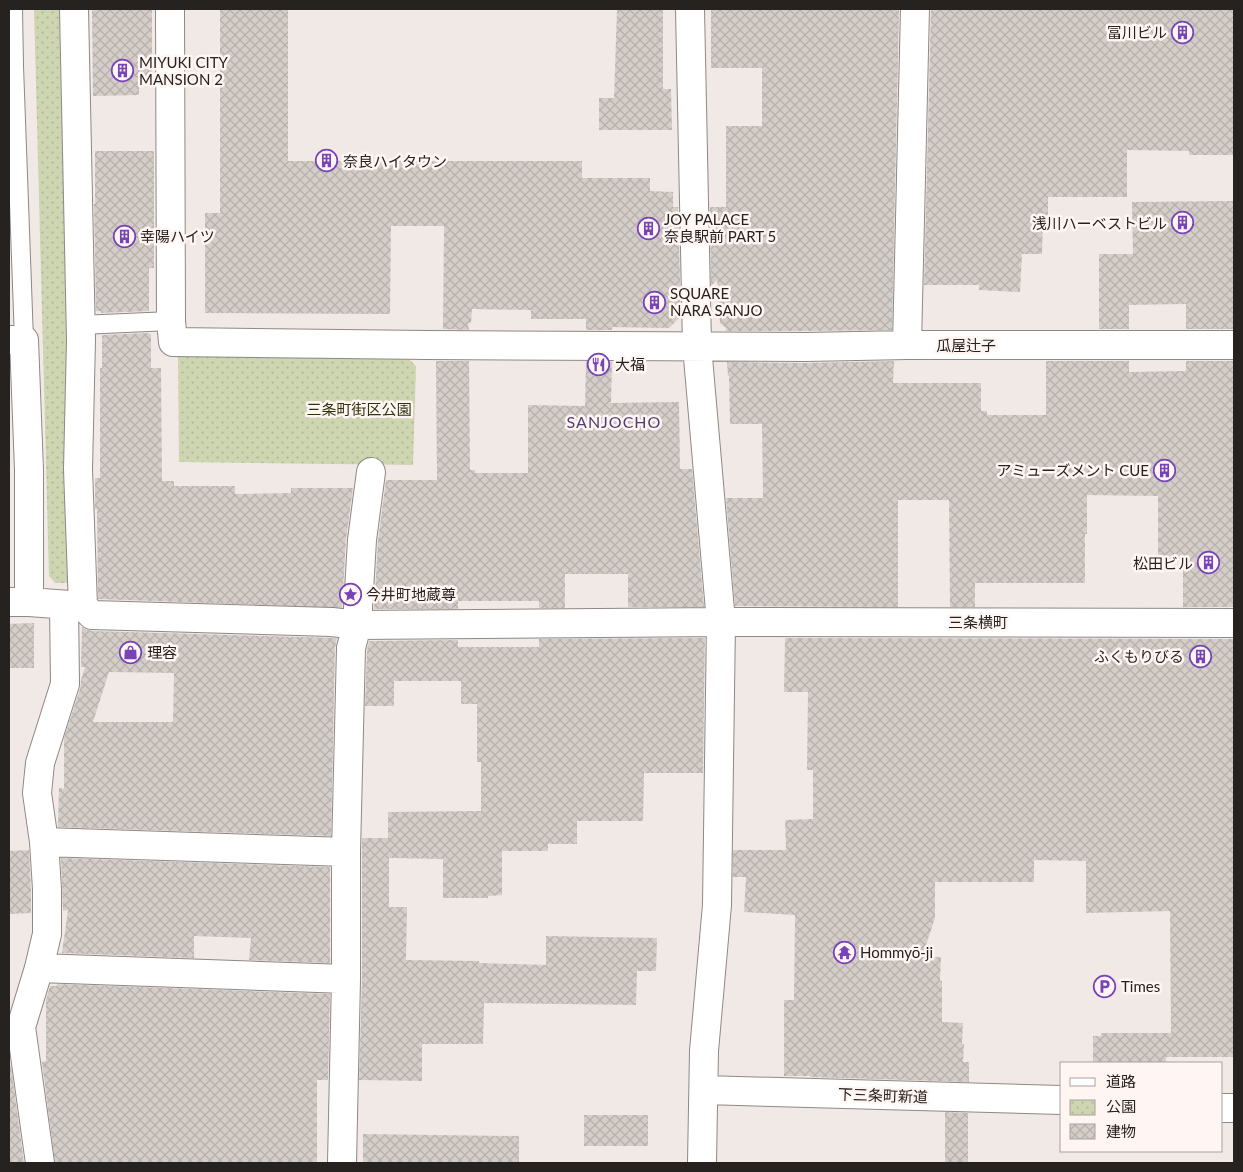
<svg xmlns="http://www.w3.org/2000/svg" width="1243" height="1172" viewBox="0 0 1243 1172" font-family="Lato,'Noto Sans JP',sans-serif">
  <style>
    .park { fill: url(#park-dots) }
    .building { fill: url(#building-cross-hatch); fill-rule: evenodd }
    .lines { fill: none; stroke-linecap: round; stroke-linejoin: round }
    .lane-casing { stroke: #8f8884; stroke-width: 20 }
    .street-casing { stroke: #8f8884; stroke-width: 30 }
    .lane { stroke: #fff; stroke-width: 18 }
    .street { stroke: #fff; stroke-width: 28 }
    .labels { text-anchor: middle; dominant-baseline: central; stroke-width: 5; stroke-linejoin: round; paint-order: stroke }
    .poi-label { font-size: 15px; fill: #252220; stroke: #fff6f3; text-anchor: start }
    .street-label { font-size: 15px; fill: #252220; stroke: #fff6f3 }
    .park-label { font-size: 15px; fill: #2d330d; stroke: #fff6f3 }
    .neighbourhood-label { font-size: 16px; letter-spacing: 1px; fill: #543b77; stroke: #fff6f3 }
  </style>
  <defs>
    <pattern id="park-dots" width="8" height="8" patternUnits="userSpaceOnUse" patternTransform="scale(1.25)"><rect width="8" height="8" fill="#ced5b1"/><path d="M2 2h.1M6 6h.1" fill="none" stroke="#b1b798" stroke-width="1.8" stroke-linecap="round"/></pattern>
    <pattern id="building-cross-hatch" width="8" height="8" patternUnits="userSpaceOnUse" patternTransform="scale(1.25)"><rect width="8" height="8" fill="#d4cdc8"/><path d="M0 0l8 8M0 8l8-8" fill="none" stroke="#b6b0ac"/></pattern>
  </defs>
  <rect width="100%" height="100%" fill="#f1e9e5"/>
  <path class="park" d="M34 9H63L75 583H55L49 576Z
    M404 354 416 366 413 465 179 462 178 355Z"/>
  <path class="building" d="M92 9H152V80H139V95L93 96Z
    M220 9H288V161H582V178H650V191L673 192V207H678L681 316 669 328 612 327V330H586V319H531V310L472 309 471 323H468L469 330 443 329 444 226H391L390 314 205 313V213H220Z
    M617 9H663V89H671L672 130H599V98H614Z
    M711 9H899L892 330 806 331H726V328L720 323 717 280 711 286 710 207H726V126H762V68H711Z
    M931 9H1234V155H1189V151L1127 150V197H1048V219H1043L1042 254H1022L1020 292 979 290V285H924Z
    M95 151H154V268H149V311L101 313V311H96L94 204H95Z
    M1234 201V329H1186V304L1129 305V329H1099V254H1133L1132 202Z
    M149 333V334H151V368H161L162 481H174V486H235V494L291 493V488H353L346 539 342 608 98 599 97 509H95V478H100V368H102V335Z
    M436 361H469L470 470H475V473H528V405L585 406 586 361 612 362 611 403 679 402 680 469H692L704 607H628V574H565V608H539V601H458V609H374L378 541 386 480H437Z
    M894 361 893 383H981V411H987V415H1046V361H1129V372L1186 371V361H1234V607H1183V559H1158V496L1087 495V534H1085V583H975V607H950L949 500H898V607L735 606 726 498H763L762 424H730L729 376H728L727 362 806 363Z
    M34 623V668H9V624Z
    M82 627 92 631 337 638 335 648 331 836 58 827 59 788 64 789V738L80 689 81 680 85 667H81ZM109 672 174 673 173 722H93Z
    M705 638 703 773H644L643 821H577V844H548V851H502V895L488 896V898H443V859L389 858V907H407L406 960 479 961V963L546 965V936L657 938 656 971H637L636 1005 484 1003 483 1044H422V1081L359 1080 362 979V838H388V812L481 811V762H477V704H461V681H394V706H365L367 650 369 641 458 640V647H539V639Z
    M785 638 1234 639V1057H1166V1063H1093V1036H1101V1033H1171L1170 911 1086 913V861L1034 860V882H935V918L922 957H941L940 981H942V1022L963 1023 962 1044H964L963 1062H969V1082L810 1077V1076H784V1000H794L795 915 744 912 746 877H733V850H786L785 820 813 819V770H807L808 692H784Z
    M29 850 31 890V913L9 914V851Z
    M61 858 330 867V963L249 960 251 938 194 936V958L62 953 68 910 63 911Z
    M57 984 330 994 328 1080H317V1163H55L42 1062 46 1061V1000L50 986H57Z
    M9 1066H11L24 1163H9Z
    M945 1112 968 1113V1163H945Z
    M584 1115H648V1146H584Z
    M363 1134 519 1136V1163H363Z"/>
  <g class="lines">
    <defs>
      <path id="lane" d="M13 9 14 66 24 340
        M80 325 171 321"/>
      <path id="street" d="M74 9 81 340 78 469 83 606
        M170 9 171 321 173 342 428 345 806 347 907 345H1234
        M690 9 697 346 721 622 717 905 704 1051 702 1163
        M9 340H24L29 470V602
        M907 345 915 9
        M9 602H29L83 606 92 615 332 622 357 625 721 622 1234 623
        M44 842 346 852
        M39 968 346 979
        M704 1090 1062 1100
        M1222 1108H1234
        M40 1163 21 1027 39 968 47 934V889L44 842 37 793 40 763 65 684 64 605
        M342 1163 346 979V852L351 648 357 625 362 540 371 472"/>
    </defs>
    <use href="#lane" class="lane-casing"/>
    <use href="#street" class="street-casing"/>
    <use href="#lane" class="lane"/>
    <use href="#street" class="street"/>
  </g>
  <defs>
    <symbol id="building-ring" viewBox="-11 -11 22 22"><circle r="9.5" fill="#fff6f3" stroke="#7843b9" stroke-width="1.5"/><path d="M-4-6H4V6H1V3H-1V6H-4ZM-2.5-4.3h1.7v1.8h-1.7ZM.8-4.3h1.7v1.8H.8ZM-2.5-1h1.7V.8h-1.7ZM.8-1h1.7V.8H.8Z" fill="#7843b9"/></symbol>
    <symbol id="restaurant-ring" viewBox="-11 -11 22 22"><circle r="9.5" fill="#fff6f3" stroke="#7843b9" stroke-width="1.5"/><path d="M-5-6h1v4h1v-4h1v4h1v-4h1v5L-1.5 .5V6h-2V.5L-5-1ZM5-6V6H3V1.5H1.5Q1.5-4 5-6Z" fill="#7843b9"/></symbol>
    <symbol id="sight-ring" viewBox="-11 -11 22 22"><circle r="9.5" fill="#fff6f3" stroke="#7843b9" stroke-width="1.5"/><path d="M0-6L1.8-2.2L6-1.7L2.9 1.2L3.7 5.4L0 3.3L-3.7 5.4L-2.9 1.2L-6-1.7L-1.8-2.2Z" fill="#7843b9"/></symbol>
    <symbol id="shop-ring" viewBox="-11 -11 22 22"><circle r="9.5" fill="#fff6f3" stroke="#7843b9" stroke-width="1.5"/><path d="M-5-2.5h2.3a2.7 3.5 0 0 1 5.4 0H5L5.5 6h-11ZM-1.5-2.5h3a1.5 2.3 0 0 0-3 0Z" fill="#7843b9"/></symbol>
    <symbol id="temple-ring" viewBox="-11 -11 22 22"><circle r="9.5" fill="#fff6f3" stroke="#7843b9" stroke-width="1.5"/><path d="M0-6L5-2H3V0L6.5 2.5H4V6H1.5V3h-3V6H-4V2.5H-6.5L-3 0V-2H-5Z" fill="#7843b9"/></symbol>
    <symbol id="parking-ring" viewBox="-11 -11 22 22"><circle r="9.5" fill="#fff6f3" stroke="#7843b9" stroke-width="1.5"/><path d="M-3.5-5.5H1a3.5 3.5 0 0 1 0 7H-1V5.5H-3.5ZM-1-3.4V-.6H.8a1.4 1.4 0 0 0 0-2.8Z" fill="#7843b9"/></symbol>
  </defs>
  <g fill-rule="evenodd">
    <use href="#building-ring" x="1170" y="20" width="25" height="25"/>
    <use href="#building-ring" x="110" y="58" width="25" height="25"/>
    <use href="#building-ring" x="314" y="148" width="25" height="25"/>
    <use href="#building-ring" x="1170" y="210" width="25" height="25"/>
    <use href="#building-ring" x="636" y="216" width="25" height="25"/>
    <use href="#building-ring" x="112" y="224" width="25" height="25"/>
    <use href="#building-ring" x="642" y="290" width="25" height="25"/>
    <use href="#restaurant-ring" x="586" y="352" width="25" height="25"/>
    <use href="#building-ring" x="1152" y="458" width="25" height="25"/>
    <use href="#building-ring" x="1196" y="550" width="25" height="25"/>
    <use href="#sight-ring" x="338" y="582" width="25" height="25"/>
    <use href="#shop-ring" x="118" y="640" width="25" height="25"/>
    <use href="#building-ring" x="1188" y="644" width="25" height="25"/>
    <use href="#temple-ring" x="832" y="940" width="25" height="25"/>
    <use href="#parking-ring" x="1092" y="974" width="25" height="25"/>
  </g>
  <g class="labels">
    <g class="poi-label">
      <text x="1167" y="32" text-anchor="end">冨川ビル</text>
      <text x="139" y="62">MIYUKI CITY<tspan x="139" dy="17">MANSION 2</tspan></text>
      <text x="343" y="161">奈良ハイタウン</text>
      <text x="664" y="219">JOY PALACE<tspan x="664" dy="17">奈良駅前 PART 5</tspan></text>
      <text x="1167" y="223" text-anchor="end">浅川ハーベストビル</text>
      <text x="140" y="236">幸陽ハイツ</text>
      <text x="670" y="293">SQUARE<tspan x="670" dy="17">NARA SANJO</tspan></text>
      <text x="615" y="364">大福</text>
      <text x="1149" y="470" text-anchor="end">アミューズメント CUE</text>
      <text x="1193" y="563" text-anchor="end">松田ビル</text>
      <text x="366" y="594">今井町地蔵尊</text>
      <text x="147" y="652">理容</text>
      <text x="1184" y="656" text-anchor="end">ふくもりびる</text>
      <text x="860" y="952">Hommyō-ji</text>
      <text x="1121" y="986">Times</text>
    </g>
    <g class="street-label">
      <text x="966" y="345">瓜屋辻子</text>
      <text x="978" y="622">三条横町</text>
      <text transform="translate(883 1095) rotate(2)">下三条町新道</text>
    </g>
    <g class="park-label">
      <text x="359" y="409">三条町街区公園</text>
    </g>
    <g class="neighbourhood-label">
      <text x="614" y="421">SANJOCHO</text>
    </g>
  </g>
  <rect width="1243" height="1172" fill="none" stroke="#252220" stroke-width="20"/>
  <rect x="1060" y="1062" width="162" height="90" fill="#fff6f3" stroke="#a8a19f"/>
  <rect x="1070" y="1078" width="25" height="8" fill="#ffffff" stroke="#a8a19f"/>
  <text x="1106" y="1087" font-size="15" fill="#252220">道路</text>
  <rect x="1070" y="1100" width="25" height="15" fill="url(#park-dots)" stroke="#a8a19f"/>
  <text x="1106" y="1112" font-size="15" fill="#252220">公園</text>
  <rect x="1070" y="1124" width="25" height="15" fill="url(#building-cross-hatch)" stroke="#a8a19f"/>
  <text x="1106" y="1137" font-size="15" fill="#252220">建物</text>
</svg>
